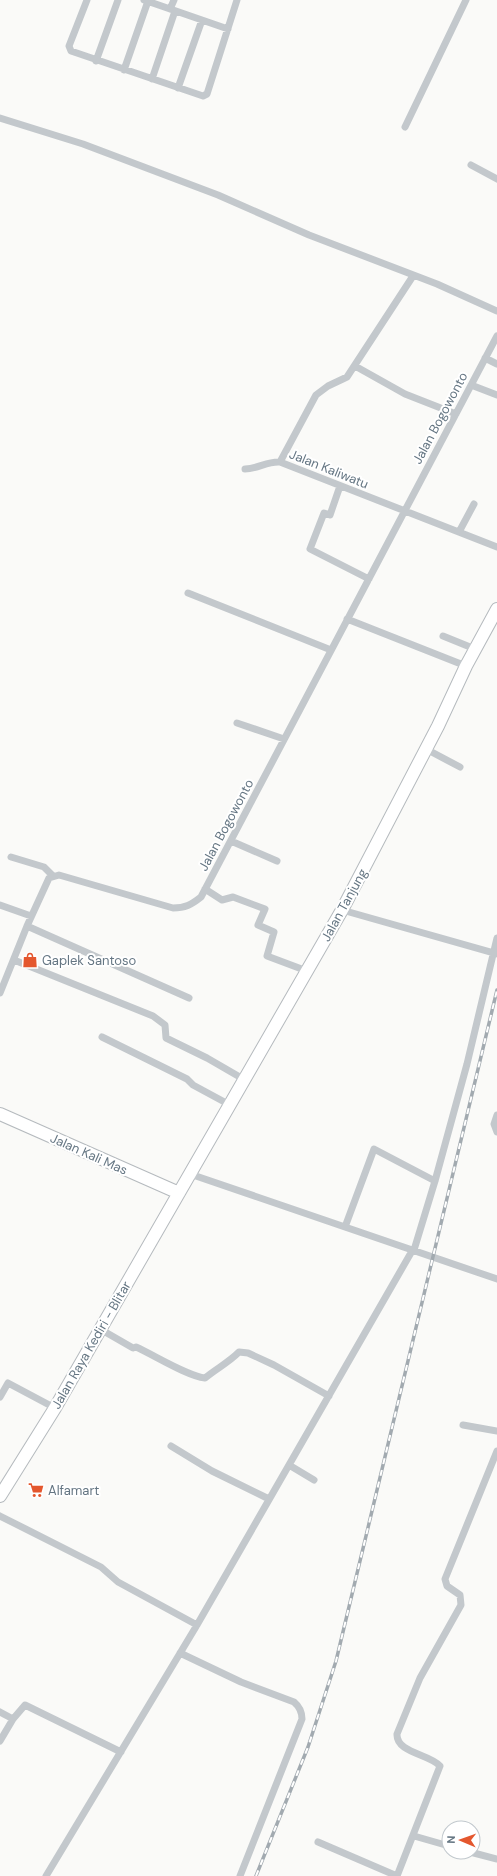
<svg xmlns="http://www.w3.org/2000/svg" width="497" height="1876" viewBox="0 0 497 1876" font-family="'DM Sans',sans-serif">
  <style>
    .lines { fill: none; stroke-linecap: round; stroke-linejoin: round }
    .primary-casing { stroke: #b5babe; stroke-width: 14 }
    .minor { stroke: #c3c8cc; stroke-width: 7 }
    .primary { stroke: #fff; stroke-width: 12 }
    .rail-casing { stroke: #a2aab0; stroke-width: 3.5 }
    .rail { stroke: #fff; stroke-width: 2; stroke-dasharray: 6; stroke-linecap: butt }
    .labels { text-anchor: middle; dominant-baseline: central; stroke-width: 4; stroke-linejoin: round; paint-order: stroke }
    .street-label { font-size: 13px; fill: #657683; stroke: #fff }
    .poi-label { font-size: 13px; fill: #657683; stroke: #fff; text-anchor: start }
  </style>
  <rect width="100%" height="100%" fill="#fafaf8"/>
  <g class="lines">
    <defs>
      <path id="primary" d="M0 1114 179 1193
        M0 1496 55 1408 342 910 438 726 466 666 497 609"/>
    </defs>
    <use href="#primary" class="primary-casing"/>
    <path class="minor" d="M87 0 69 46 71 51 203 96 207 94 237 0
      M144 0 228 29
      M170 9 174 0
      M96 61 118 0
      M124 70 148 1
      M152 79 175 11
      M178 88 202 20
      M0 118 83 144 218 195 309 235 437 284 497 311
      M405 127 466 0
      M471 165 497 179
      M485 358 497 364
      M355 366 405 394 456 414
      M471 385 497 395
      M280 462 316 395 328 386 347 377 413 276
      M245 469C258 469 267 461 280 462L497 547
      M340 486 330 515 324 513 310 549 369 579
      M459 532 474 504
      M188 593 331 650
      M347 619 466 666
      M443 636 475 649
      M237 723 284 739
      M426 749 460 767
      M231 841 277 861
      M11 857 44 867 53 876
      M205 889 222 900 233 897 265 909 258 925 274 932 267 956 307 971
      M0 905 31 916
      M342 910 497 954
      M27 926 189 998
      M14 960 153 1016 165 1025 166 1038 207 1058 245 1080
      M0 993 27 926 49 878 59 875 173 908C185 908 191 905 201 897L497 336
      M102 1037 187 1079 193 1085 230 1105
      M497 1115 494 1124 497 1132
      M190 1174 497 1279
      M345 1227 374 1149 435 1181
      M414 1250 435 1181 467 1064 497 938
      M100 1329 133 1348 136 1347C154 1355 187 1376 205 1378 217 1368 228 1363 239 1352L248 1353 274 1365 329 1396
      M0 1397 8 1383 55 1408
      M463 1425 497 1431
      M171 1446 212 1471 269 1499
      M289 1465 314 1480
      M0 1516 101 1567 118 1582 197 1625
      M180 1653 241 1682 294 1702C300 1707 302 1712 302 1719L240 1876
      M0 1712 13 1719
      M0 1741 13 1719 25 1705 121 1752
      M414 1836 449 1846
      M318 1842 397 1876
      M470 1852 497 1859
      M46 1876 197 1625 412 1251
      M397 1876 440 1766C430 1754 396 1753 397 1734L420 1678 461 1605 460 1595 447 1586 445 1579 497 1451"/>
    <use href="#primary" class="primary"/>
    <defs>
      <path id="rail" d="M256 1876 308 1747 336 1661 497 990"/>
    </defs>
    <use href="#rail" class="rail-casing"/>
    <use href="#rail" class="rail"/>
  </g>
  <defs>
    <symbol id="shop-bare" viewBox="-9 -9 18 18"><path d="M-5-2.5h2.3a2.7 3.5 0 0 1 5.4 0H5L5.5 6h-11ZM-1.5-2.5h3a1.5 2.3 0 0 0-3 0Z" fill="#e4572e" stroke="#fff" stroke-width="2.5" paint-order="stroke"/></symbol>
    <symbol id="supermarket-bare" viewBox="-9 -9 18 18"><path d="M-6-5.5h2.5l.6 2H6L4.5 2H-2.5L-4.4-4H-6ZM-1.5 3.2a1.3 1.3 0 1 0 .1 0ZM3 3.2a1.3 1.3 0 1 0 .1 0Z" fill="#e4572e" stroke="#fff" stroke-width="2.5" paint-order="stroke"/></symbol>
  </defs>
  <g fill-rule="evenodd">
    <use href="#shop-bare" x="19" y="949" width="22" height="22"/>
    <use href="#supermarket-bare" x="25" y="1479" width="22" height="22"/>
  </g>
  <g class="labels">
    <g class="street-label">
      <text transform="translate(440 418) rotate(-62)">Jalan Bogowonto</text>
      <text transform="translate(329 469) rotate(22)">Jalan Kaliwatu</text>
      <text transform="translate(226 825) rotate(-62)">Jalan Bogowonto</text>
      <text transform="translate(344 905) rotate(-61)">Jalan Tanjung</text>
      <text transform="translate(89 1154) rotate(24)">Jalan Kali Mas</text>
      <text transform="translate(91 1345) rotate(-60)">Jalan Raya Kediri - Blitar</text>
    </g>
    <g class="poi-label">
      <text x="42" y="960">Gaplek Santoso</text>
      <text x="48" y="1490">Alfamart</text>
    </g>
  </g>
  <g transform="translate(461 1840) rotate(272)"><circle r="19" fill="#ffffff" stroke="#c1c8cd"/>
  <path d="M0-3L7 15L0 10L-7 15Z" fill="#e4572e"/>
  <text y="-6" font-size="11" font-weight="bold" text-anchor="middle" fill="#657683">N</text>
  </g>
</svg>
